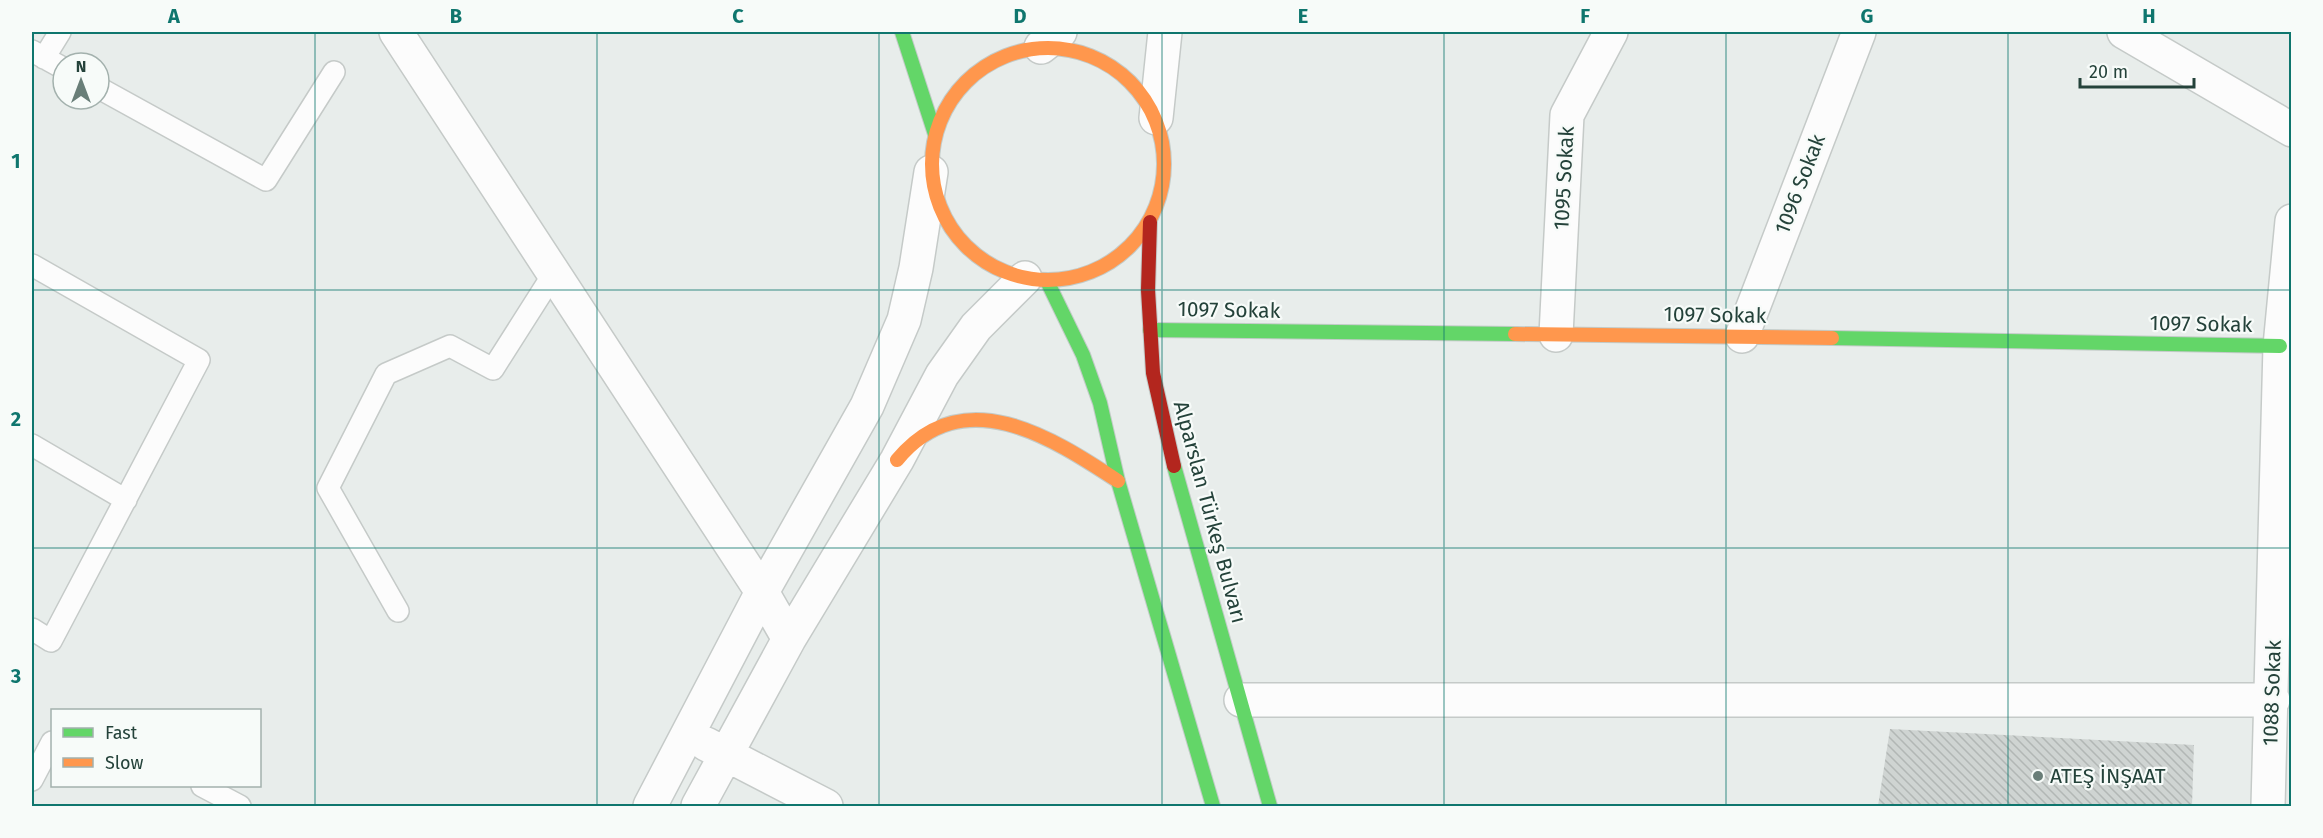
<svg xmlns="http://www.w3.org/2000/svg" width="2323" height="838" viewBox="0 0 2323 838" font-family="'Fira Sans',sans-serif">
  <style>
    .building { fill: url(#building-back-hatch) }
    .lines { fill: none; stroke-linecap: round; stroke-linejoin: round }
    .lane-casing { stroke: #c5cac8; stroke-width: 24 }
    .street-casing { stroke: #c5cac8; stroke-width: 36 }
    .fast-casing { stroke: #c3cbc8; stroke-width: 16 }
    .slow-casing { stroke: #c3cbc8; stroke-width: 16 }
    .jam-casing { stroke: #c3cbc8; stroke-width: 16 }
    .lane { stroke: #fcfcfc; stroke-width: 21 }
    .street { stroke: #fcfcfc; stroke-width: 33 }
    .fast { stroke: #63d668; stroke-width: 14 }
    .slow { stroke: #ff974d; stroke-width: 14 }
    .jam { stroke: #b3261e; stroke-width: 14 }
    .grid { fill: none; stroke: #0f766e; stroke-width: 1.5; stroke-opacity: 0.55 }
    .poi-dot { fill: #697e78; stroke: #f7fbf9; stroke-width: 2 }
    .labels { text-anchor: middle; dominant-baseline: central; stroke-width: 4.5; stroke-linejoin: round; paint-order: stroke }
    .street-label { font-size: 21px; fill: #24423a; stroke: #f7fbf9 }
    .poi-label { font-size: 21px; fill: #24423a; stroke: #f7fbf9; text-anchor: start }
    .neatline { fill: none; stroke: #0f766e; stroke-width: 2 }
    .grid-label { font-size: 20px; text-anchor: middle; font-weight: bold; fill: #0f766e }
  </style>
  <defs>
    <pattern id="building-back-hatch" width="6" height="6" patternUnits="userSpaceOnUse" patternTransform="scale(1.5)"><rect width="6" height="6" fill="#cfd4d2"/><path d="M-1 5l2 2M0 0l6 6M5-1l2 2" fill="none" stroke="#b2b7b5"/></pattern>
  </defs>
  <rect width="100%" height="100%" fill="#e8edeb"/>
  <path class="building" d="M1890 729 2194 745 2192 806H1878Z"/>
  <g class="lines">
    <defs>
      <path id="lane" d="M32 51 63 68
        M44 58 60 32
        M99 88 266 180 334 72
        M32 265 199 360 51 641 32 629
        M32 445 126 500
        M398 611 328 488 386 374 450 346 493 369 554 273
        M32 780 52 742
        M202 786 240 806"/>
      <path id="street" d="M396 32 762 592 789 639
        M2124 32 2292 130
        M1041 47 1060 32
        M1156 118 1165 32
        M1556 335 1567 115 1611 32
        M1742 336 1859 32
        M1241 700H2273
        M706 744 826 806
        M650 806 762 592 867 406 904 320 916 268 931 172
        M698 806 789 639 897 460 942 375 976 327 1025 278
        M2268 806 2280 346 2292 221"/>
      <path id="fast" d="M902 32 935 134
        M1047 281 1083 355 1100 403 1118 481 1213 806
        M1150 330 1515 334
        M1832 338 2280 346
        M1174 466 1270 806"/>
      <path id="slow" d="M932 164a116 116 0 1 1 232 0a116 116 0 1 1-232 0Z
        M1515 334 1832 338
        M897 460C963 380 1051 437 1118 481"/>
      <path id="jam" d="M1150 222 1148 290 1153 373 1174 466"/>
    </defs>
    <use href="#lane" class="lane-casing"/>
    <use href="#street" class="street-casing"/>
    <use href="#fast" class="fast-casing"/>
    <use href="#slow" class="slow-casing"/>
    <use href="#jam" class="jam-casing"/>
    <use href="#lane" class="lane"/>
    <use href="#street" class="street"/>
    <use href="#fast" class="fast"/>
    <use href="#slow" class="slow"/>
    <use href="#jam" class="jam"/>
  </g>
  <path class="grid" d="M315 32V806M597 32V806M879 32V806M1162 32V806M1444 32V806M1726 32V806M2008 32V806M32 290H2292M32 548H2292"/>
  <circle class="poi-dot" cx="2038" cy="776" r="6"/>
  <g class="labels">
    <g class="street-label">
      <text transform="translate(1564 178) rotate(-87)">1095 Sokak</text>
      <text transform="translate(1800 184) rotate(-69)">1096 Sokak</text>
      <text transform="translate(1229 310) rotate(1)">1097 Sokak</text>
      <text transform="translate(1715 315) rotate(1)">1097 Sokak</text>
      <text transform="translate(2201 324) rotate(1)">1097 Sokak</text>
      <text transform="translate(1210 512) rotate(75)">Alparslan Türkeş Bulvarı</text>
      <text transform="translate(2272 693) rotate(-88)">1088 Sokak</text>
    </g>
    <g class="poi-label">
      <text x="2050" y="776">ATEŞ İNŞAAT</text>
    </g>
  </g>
  <rect width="2323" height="838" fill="none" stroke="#f7fbf9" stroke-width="66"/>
  <rect x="51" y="709" width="210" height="78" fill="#f7fbf9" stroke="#a3b1ad" stroke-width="1.5"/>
  <rect x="63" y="728" width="30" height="9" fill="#63d668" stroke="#a3b1ad" stroke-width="1.5"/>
  <text x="105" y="739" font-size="18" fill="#24423a">Fast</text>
  <rect x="63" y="758" width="30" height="9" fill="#ff974d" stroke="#a3b1ad" stroke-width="1.5"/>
  <text x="105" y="769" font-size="18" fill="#24423a">Slow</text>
  <g transform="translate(81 81)"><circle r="28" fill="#f7fbf9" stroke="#a3b1ad" stroke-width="1.5"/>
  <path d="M0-4.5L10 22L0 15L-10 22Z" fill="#697e78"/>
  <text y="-9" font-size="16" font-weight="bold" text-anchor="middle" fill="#24423a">N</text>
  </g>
  <path d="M2080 78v9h114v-9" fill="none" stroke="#24423a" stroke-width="3"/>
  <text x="2089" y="78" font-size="18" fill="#24423a" stroke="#f7fbf9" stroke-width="4.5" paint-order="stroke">20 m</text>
  <rect x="33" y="33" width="2257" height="772" class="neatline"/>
  <g class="grid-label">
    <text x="174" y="23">A</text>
    <text x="456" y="23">B</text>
    <text x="738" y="23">C</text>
    <text x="1020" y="23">D</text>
    <text x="1303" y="23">E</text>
    <text x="1585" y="23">F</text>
    <text x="1867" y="23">G</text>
    <text x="2149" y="23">H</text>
    <text x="16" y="168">1</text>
    <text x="16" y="426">2</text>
    <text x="16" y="683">3</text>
  </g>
</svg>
